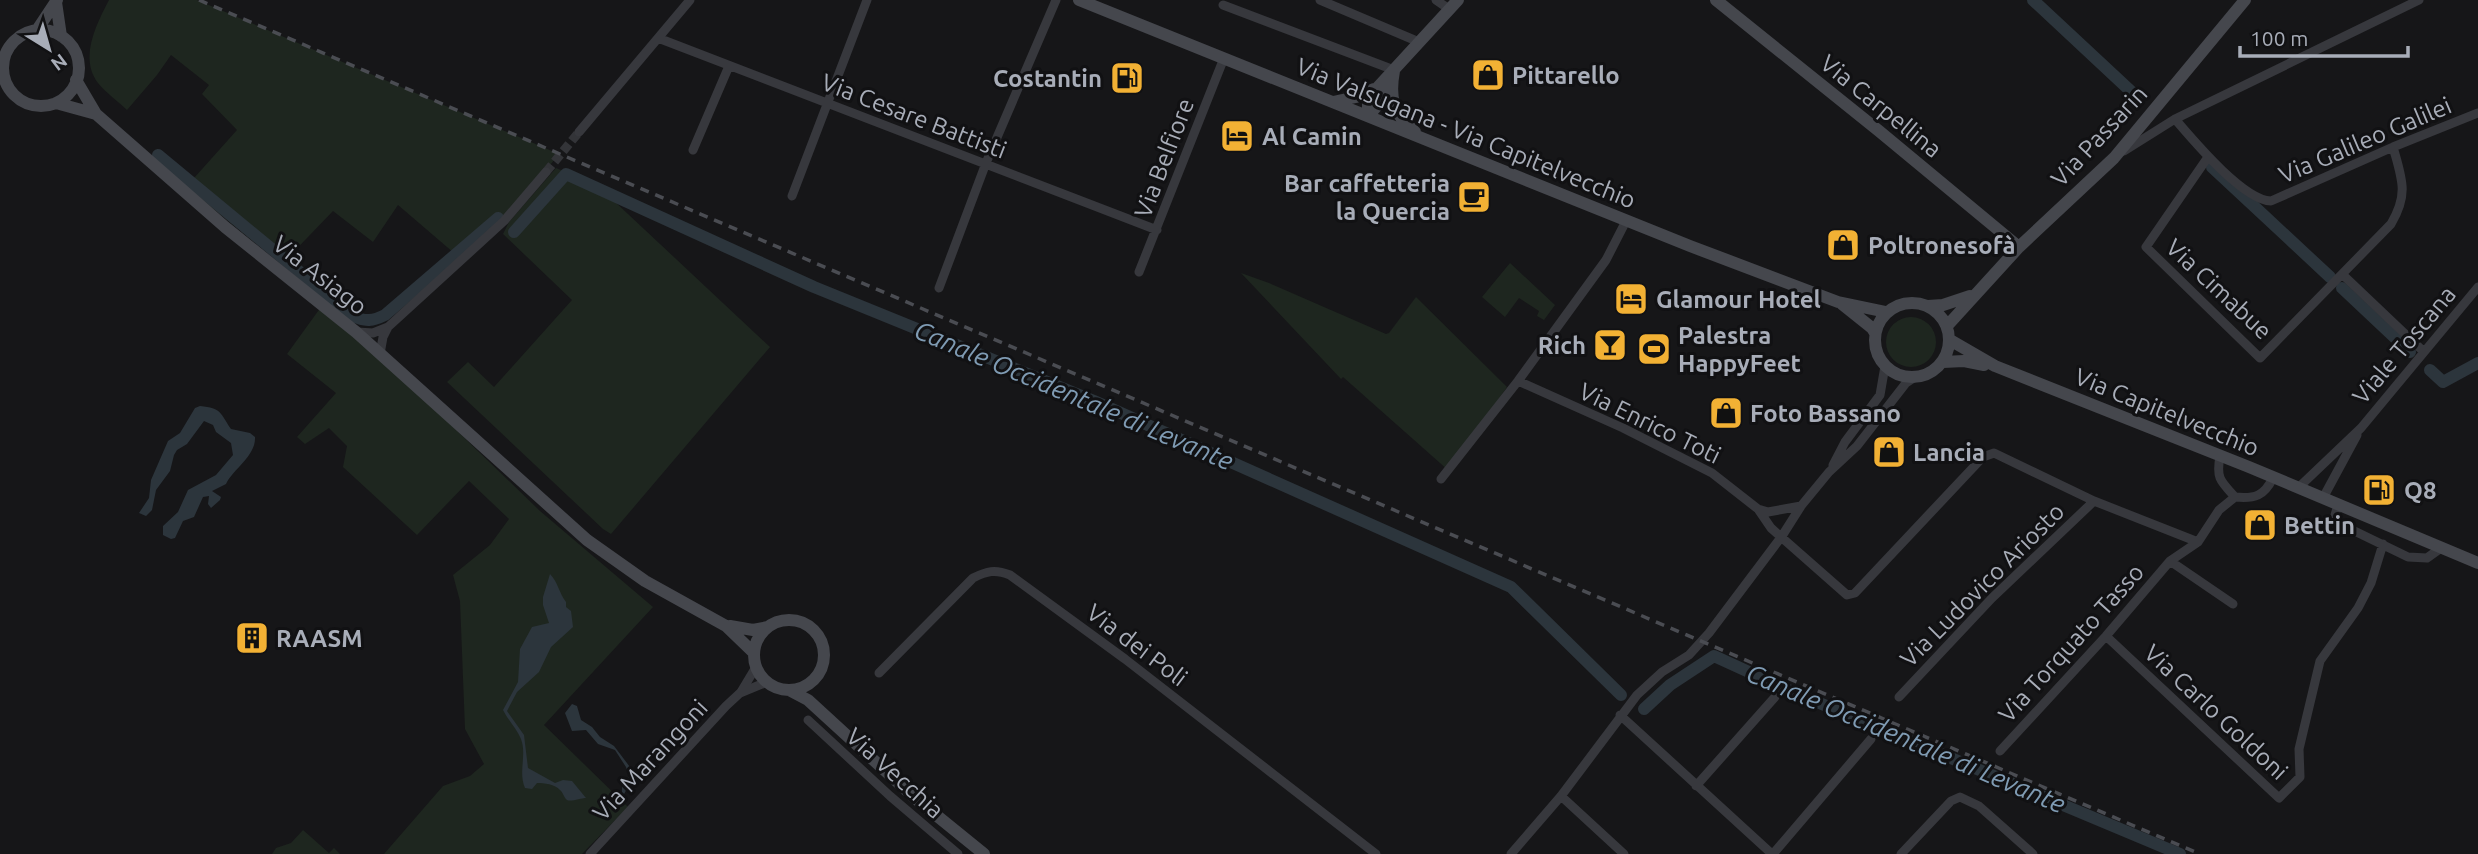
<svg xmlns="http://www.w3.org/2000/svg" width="2478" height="854" viewBox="0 0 2478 854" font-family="Ubuntu,sans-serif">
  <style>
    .green { fill: #1e261f }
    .water { fill: #2c353c }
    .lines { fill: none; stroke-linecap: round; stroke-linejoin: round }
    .canal { stroke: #2c353c; stroke-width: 12 }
    .street-tunnel { stroke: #333438; stroke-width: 9; stroke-dasharray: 9 4.5; stroke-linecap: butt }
    .street { stroke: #37383d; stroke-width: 9 }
    .secondary { stroke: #45474d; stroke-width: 12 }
    .rail { stroke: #4a4c52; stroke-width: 3.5; stroke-dasharray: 9 7; stroke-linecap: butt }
    .labels { text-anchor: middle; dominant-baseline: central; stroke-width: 6; stroke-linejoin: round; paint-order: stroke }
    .poi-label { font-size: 24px; font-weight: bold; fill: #a8adb8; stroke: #111113; text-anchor: start }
    .street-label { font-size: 24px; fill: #a8adb8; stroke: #111113 }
    .water-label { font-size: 26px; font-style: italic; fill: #7f9bb3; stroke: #111113 }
  </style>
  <rect width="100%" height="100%" fill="#161618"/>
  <path class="green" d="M109 0H197L559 154 529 191 461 259 398 205 373 242 333 211 282 264 186 187 237 130 202 94 209 85 171 55 157 75 127 110C118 101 106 93 98 83 79 58 96 25 109 0Z
    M556 168 597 185 770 347 611 534 603 529 447 382 468 362 494 387 572 300 503 234 509 222Z
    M1510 263 1555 305 1544 320 1537 316 1539 311 1519 298 1505 317 1482 297Z
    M1241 273 1269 283 1386 334 1389 333 1416 297 1507 387 1449 471 1343 377 1341 379Z
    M321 307 393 369 540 511 653 607 544 725 628 807 582 854H384L443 786 470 776 484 764 465 729 460 601 453 575 490 545 509 519 469 481 417 535 343 467 347 446 329 428 305 444 297 437 336 393 287 354Z
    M1886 342a25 25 0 1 1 50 0a25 25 0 1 1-50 0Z
    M303 830 329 853 334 848 340 854H272L276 848 291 843Z"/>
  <path class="water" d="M200 406C222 408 220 413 231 429L250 433 255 437C256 456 233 469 226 484L212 491 221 497 220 500 211 508 208 504 209 496 203 497 194 517 183 521 175 538 171 539 163 535V526L178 512 188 490 216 475 233 455 231 443 216 432 213 425 204 421 187 444 177 450 174 455 170 471 156 490 152 510 146 516 139 513 149 498 151 480 168 441 180 433 195 408Z
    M550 574C558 582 559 593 566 602V607L571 611 573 627 551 647 539 672 517 692 507 711 524 735 528 768 555 783 563 780 572 781 586 798C581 798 571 802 567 800 565 799 562 791 560 790 555 784 544 783 537 783L532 789 525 788C518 772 527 755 521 739 517 729 508 720 503 710L518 682 520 649 532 627 549 623 543 605V597Z
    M572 704 577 706 581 720 592 727 600 737 614 746 633 771 634 775 622 798V785L629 777 626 767 615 750 598 744 586 730 572 731 565 713Z"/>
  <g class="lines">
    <path class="canal" d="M2033 0 2137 97
      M158 155 353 316C365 322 373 321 385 315L498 218
      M2212 167 2330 277
      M514 232 566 174 814 287 1094 401 1511 587 1621 695
      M2342 288 2410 352
      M2430 370 2443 382 2478 363
      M1644 709 1670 685 1714 656 1786 689 2180 854"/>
    <path class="street-tunnel" d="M546 172 579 132"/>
    <path class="street" d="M1320 0 1419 42
      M1436 0 1449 9
      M1223 5 1394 70
      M658 38 1157 230
      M2175 119C2194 141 2243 200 2271 201L2393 147 2478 113
      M579 132 690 0
      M693 150 729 66
      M2124 151 2175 119 2419 0
      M2208 157 2146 247 2260 358 2391 224C2409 194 2402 179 2393 147
      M792 196 867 0
      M1139 272 1224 58
      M2343 275 2423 351
      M939 288 986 163 1056 0
      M357 332 373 333 388 327 504 221 546 172
      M380 354 383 337 388 327
      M1518 381 1623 428 1712 473 1758 509 1771 528 1847 595 1855 593 1983 457 1994 453 2094 501 2198 542
      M2220 456C2216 478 2220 481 2235 497
      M1833 465 1845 442 1880 395 1885 366
      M1441 479 1518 381 1606 260 1626 221
      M2298 488 2361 428 2478 287
      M2323 498 2357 435
      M2338 505 2335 515 2340 524 2408 557 2427 558 2441 548
      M1758 509 1768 512 1801 506
      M2170 561 2233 604
      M2106 636 2279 798 2300 777 2299 749 2320 661 2358 608 2371 583 2383 544
      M879 673 973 578C987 571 995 569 1010 575L1125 659 1376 854
      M741 692 756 667
      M1899 697 1992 598 2094 501
      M1620 715 1772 854
      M808 720 890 796 958 854
      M2000 751 2106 636 2170 561 2198 542 2219 510 2235 497C2255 499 2264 496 2273 478
      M1696 786 1775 697
      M1561 796 1624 854
      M590 854 726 706 740 693 767 682
      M1511 854 1561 796 1637 695 1662 672 1689 655 1709 633 1782 536 1801 506 1829 472 1857 446 1906 383 1915 377
      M1773 854 1871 739
      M1901 854 1951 801 1960 797 1979 806 2033 854"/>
    <path class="secondary" d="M1079 0 1690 246 1838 302 1886 312
      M1716 0 1879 131 2019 247
      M56 2 61 36
      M37 30 57 0
      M3 68a38 38 0 1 1 76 0a38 38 0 1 1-76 0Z
      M1394 71C1389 98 1393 114 1415 132
      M76 80 96 114 225 227 356 332 587 540 645 581 726 626 754 653
      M1333 102 1356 97 1374 89
      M56 103 96 114
      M1368 116V103L1378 87 1458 0
      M1368 116 1384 98 1390 87
      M1875 340a37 37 0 1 1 74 0a37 37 0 1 1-74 0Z
      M1842 304 1872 328 1875 333
      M1928 306 1943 305 1970 296
      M1947 326 2019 247 2114 158 2245 0
      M1950 340 1995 366 2249 467 2478 563
      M1943 362 1964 361 1984 365
      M754 655a35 35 0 1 1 70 0a35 35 0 1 1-70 0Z
      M730 626 753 630 768 627
      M789 690 808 700 915 798 984 854"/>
    <path class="rail" d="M199 0 2200 854"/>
  </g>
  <defs>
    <symbol id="shop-square" viewBox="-11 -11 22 22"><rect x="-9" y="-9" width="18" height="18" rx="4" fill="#f2b134" stroke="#111113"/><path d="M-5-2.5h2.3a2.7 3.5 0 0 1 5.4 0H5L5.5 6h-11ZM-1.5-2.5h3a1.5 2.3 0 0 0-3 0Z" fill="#111"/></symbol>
    <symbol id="fuel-square" viewBox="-11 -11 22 22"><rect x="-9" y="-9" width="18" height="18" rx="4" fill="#f2b134" stroke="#111113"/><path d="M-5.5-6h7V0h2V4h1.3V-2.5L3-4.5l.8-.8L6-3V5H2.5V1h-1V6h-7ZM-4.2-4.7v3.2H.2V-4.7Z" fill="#111"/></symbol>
    <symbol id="hotel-square" viewBox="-11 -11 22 22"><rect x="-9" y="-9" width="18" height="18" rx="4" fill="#f2b134" stroke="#111113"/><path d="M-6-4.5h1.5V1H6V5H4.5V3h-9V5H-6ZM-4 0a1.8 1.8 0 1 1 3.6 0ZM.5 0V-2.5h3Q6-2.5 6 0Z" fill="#111"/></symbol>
    <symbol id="cafe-square" viewBox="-11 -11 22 22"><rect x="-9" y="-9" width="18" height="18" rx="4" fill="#f2b134" stroke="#111113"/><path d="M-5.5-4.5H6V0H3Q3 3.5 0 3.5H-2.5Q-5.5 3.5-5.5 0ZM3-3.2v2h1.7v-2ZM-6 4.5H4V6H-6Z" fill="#111"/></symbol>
    <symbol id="bar-square" viewBox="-11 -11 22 22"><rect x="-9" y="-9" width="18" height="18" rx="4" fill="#f2b134" stroke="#111113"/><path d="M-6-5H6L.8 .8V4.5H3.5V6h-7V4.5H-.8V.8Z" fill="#111"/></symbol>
    <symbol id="stadium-square" viewBox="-11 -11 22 22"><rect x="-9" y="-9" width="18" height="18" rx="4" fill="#f2b134" stroke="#111113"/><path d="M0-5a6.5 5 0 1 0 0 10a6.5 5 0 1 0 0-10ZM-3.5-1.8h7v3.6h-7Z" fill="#111"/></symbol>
    <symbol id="building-square" viewBox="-11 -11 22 22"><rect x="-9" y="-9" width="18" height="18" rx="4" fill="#f2b134" stroke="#111113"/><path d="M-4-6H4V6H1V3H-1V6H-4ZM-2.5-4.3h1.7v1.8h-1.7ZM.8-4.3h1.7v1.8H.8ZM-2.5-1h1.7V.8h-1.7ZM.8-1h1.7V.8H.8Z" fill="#111"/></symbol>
  </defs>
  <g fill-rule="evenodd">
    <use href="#shop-square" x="1469" y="56" width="38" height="38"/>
    <use href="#fuel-square" x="1108" y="59" width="38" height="38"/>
    <use href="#hotel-square" x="1218" y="117" width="38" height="38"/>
    <use href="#cafe-square" x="1455" y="178" width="38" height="38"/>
    <use href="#shop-square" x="1824" y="226" width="38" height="38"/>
    <use href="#hotel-square" x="1612" y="280" width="38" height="38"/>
    <use href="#bar-square" x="1591" y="326" width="38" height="38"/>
    <use href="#stadium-square" x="1635" y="330" width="38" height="38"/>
    <use href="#shop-square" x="1707" y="394" width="38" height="38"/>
    <use href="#shop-square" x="1870" y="433" width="38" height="38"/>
    <use href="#fuel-square" x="2360" y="471" width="38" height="38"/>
    <use href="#shop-square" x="2241" y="506" width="38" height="38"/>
    <use href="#building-square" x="233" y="619" width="38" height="38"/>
  </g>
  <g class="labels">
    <g class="poi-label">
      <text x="1512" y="75">Pittarello</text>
      <text x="1102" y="78" text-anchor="end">Costantin</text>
      <text x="1262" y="136">Al Camin</text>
      <text x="1450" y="183" text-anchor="end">Bar caffetteria<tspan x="1450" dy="28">la Quercia</tspan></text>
      <text x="1868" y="245">Poltronesofà</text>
      <text x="1656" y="299">Glamour Hotel</text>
      <text x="1678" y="335">Palestra<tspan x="1678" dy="28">HappyFeet</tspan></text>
      <text x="1586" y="345" text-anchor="end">Rich</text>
      <text x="1750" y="413">Foto Bassano</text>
      <text x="1913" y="452">Lancia</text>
      <text x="2404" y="490">Q8</text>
      <text x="2284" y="525">Bettin</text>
      <text x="276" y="638">RAASM</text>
    </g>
    <g class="street-label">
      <text transform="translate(1881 106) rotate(39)">Via Carpellina</text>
      <text transform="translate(914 116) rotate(21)">Via Cesare Battisti</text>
      <text transform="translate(1466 133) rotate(22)">Via Valsugana - Via Capitelvecchio</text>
      <text transform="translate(2099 136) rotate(-47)">Via Passarin</text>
      <text transform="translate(2365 140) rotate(-23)">Via Galileo Galilei</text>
      <text transform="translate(1164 158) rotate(-69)">Via Belfiore</text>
      <text transform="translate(320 275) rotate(38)">Via Asiago</text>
      <text transform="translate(2219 289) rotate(43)">Via Cimabue</text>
      <text transform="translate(2404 345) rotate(-50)">Viale Toscana</text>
      <text transform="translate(2167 412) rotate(22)">Via Capitelvecchio</text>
      <text transform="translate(1650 423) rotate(26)">Via Enrico Toti</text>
      <text transform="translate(1982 585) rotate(-45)">Via Ludovico Ariosto</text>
      <text transform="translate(2071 643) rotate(-48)">Via Torquato Tasso</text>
      <text transform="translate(1137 645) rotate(37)">Via dei Poli</text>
      <text transform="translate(2216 712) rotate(43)">Via Carlo Goldoni</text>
      <text transform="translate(650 760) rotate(-47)">Via Marangoni</text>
      <text transform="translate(895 773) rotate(42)">Via Vecchia</text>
    </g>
    <g class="water-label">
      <text transform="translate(1074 395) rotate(23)">Canale Occidentale di Levante</text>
      <text transform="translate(1906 738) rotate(23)">Canale Occidentale di Levante</text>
    </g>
  </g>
  <g transform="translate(49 49) rotate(143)" stroke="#111113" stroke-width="5" paint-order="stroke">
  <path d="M0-5L12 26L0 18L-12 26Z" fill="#a8adb8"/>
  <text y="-10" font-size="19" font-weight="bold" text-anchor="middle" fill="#a8adb8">N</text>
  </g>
  <path d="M2240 46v10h168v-10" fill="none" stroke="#a8adb8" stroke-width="3.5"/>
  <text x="2250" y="46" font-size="21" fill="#a8adb8" stroke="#111113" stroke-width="5" paint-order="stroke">100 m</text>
</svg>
